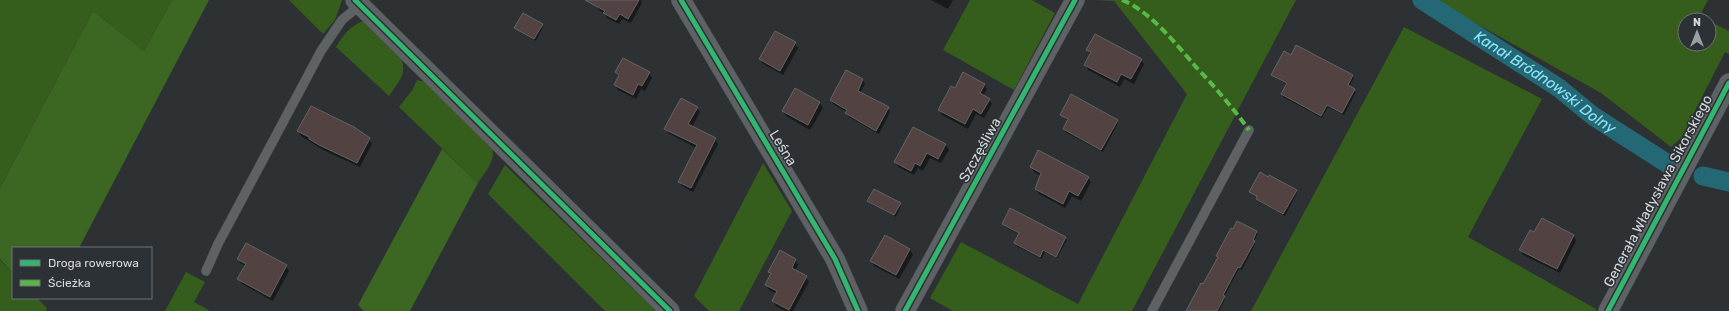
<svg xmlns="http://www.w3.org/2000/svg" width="1729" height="311" viewBox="0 0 1729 311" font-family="Rubik,sans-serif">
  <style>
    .green { fill: #355d1c }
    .forest { fill: #3c6722 }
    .shadow { fill: #0007 }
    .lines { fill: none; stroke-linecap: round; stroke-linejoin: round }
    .canal { stroke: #246875; stroke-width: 19 }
    .building { fill: #524342; stroke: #646464 }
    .lane-casing { stroke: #4d5051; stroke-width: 10 }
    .street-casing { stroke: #4d5051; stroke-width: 20 }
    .lane { stroke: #5f6264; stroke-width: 9 }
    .street { stroke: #5f6264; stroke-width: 19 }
    .quiet { stroke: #58b947; stroke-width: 4; stroke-dasharray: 8 4; stroke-linecap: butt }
    .cycleway-casing { stroke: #2c3135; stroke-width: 8 }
    .cycleway { stroke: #33b770; stroke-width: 5 }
    .labels { text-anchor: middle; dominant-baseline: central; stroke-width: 3; stroke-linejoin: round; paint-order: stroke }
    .street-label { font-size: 14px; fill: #d7dadd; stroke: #2c3135 }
    .water-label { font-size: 15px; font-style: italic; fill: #8be7fb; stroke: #2c3135 }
  </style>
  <rect width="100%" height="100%" fill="#2e3133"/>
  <path class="green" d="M0 0H172L144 51 93 11 0 188Z
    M289 0H342L335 20 323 34Z
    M970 0H1032L1055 13 1014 90 943 50Z
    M1094 0H1296L1132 311H953L930 298 961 242 1078 304 1187 94 1114 1Z
    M1434 0H1708L1700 15 1708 20H1685V44H1709V21L1729 31V54L1725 52 1681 138 1671 147 1601 93Z
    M363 21 401 58C408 75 397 83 389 96L336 47C344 34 349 27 363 21Z
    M1404 27 1542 99 1468 237 1596 309V311H1251Z
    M417 80 425 82 492 147C496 161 485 172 478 183L399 107 413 89Z
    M763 163 792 211 739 311H709L694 296Z
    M505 165 656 311H605L488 194Z
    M0 260 13 273V298H37L47 308 46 311H0Z
    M186 272 205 282 194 302 210 311H165Z"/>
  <path class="forest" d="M172 0H209L79 248H13V273L0 259V188L93 11 144 51Z
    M442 149 478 183 410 311H364L358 305Z"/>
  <path class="shadow" d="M601 0H641L642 3 631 23 622 19 619 24 607 18 605 14 600 11 597 6Z
    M931 0H953L948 9Z
    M542 25 543 27 536 41 517 30 515 28Z
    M795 43 798 48 783 75 763 64 760 59Z
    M1297 46 1353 76 1354 78 1349 87 1356 92 1344 115 1328 107 1322 118 1283 97 1282 94 1287 84 1274 77 1272 75 1292 56Z
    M1088 50 1141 60 1144 64 1134 84 1124 79 1120 87 1088 70 1085 65 1090 54Z
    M846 71 863 80 865 84 860 93 888 108 890 112 879 134 849 117 846 113 847 112 833 104 831 100Z
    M616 72 649 73 652 78 645 91 641 89 636 99 618 90 615 85 619 77Z
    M984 84 987 89 983 96 989 99 992 104 984 118 976 114 968 129 942 115 939 110 955 89Z
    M795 89 820 103 823 108 810 130 786 116 783 111Z
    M697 107 700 112 692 127 715 139 718 144 693 192 682 186 679 182 696 148 668 133 666 129Z
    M1061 115 1117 120 1118 123 1103 152 1065 132 1064 129 1068 121Z
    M914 128 946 145 949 150 941 163 930 158 923 171 918 168 914 175 898 167 895 162Z
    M298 131 369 139 372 144 360 167 323 150 301 136Z
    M1031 167 1088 177 1091 182 1081 201 1072 196 1065 208 1039 194 1036 189 1041 176 1034 172Z
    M1268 178 1296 191 1297 193 1285 216 1258 201 1257 199 1262 198 1250 192Z
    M868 201 900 204 901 206 896 217 870 203Z
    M1003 224 1065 238 1067 240 1057 258 1045 252 1041 259 1017 246 1015 243 1020 235 1004 226Z
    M1256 232 1258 234 1254 241 1255 244 1242 270 1239 269 1224 297 1225 299 1219 311H1187L1203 285 1218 258 1217 256Z
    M1534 234 1574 236 1576 241 1560 273 1523 255 1520 250Z
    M885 236 910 250 913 255 899 279 874 266 872 261Z
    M246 244 286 266 289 271 273 301 242 284 239 279 246 266 241 264 238 259Z
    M795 260 798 265 795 271 806 277 809 282 793 311H785L776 306 773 301 777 294 769 290 766 285 771 275 770 272Z"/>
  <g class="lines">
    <g class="canal">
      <path id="s1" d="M1422 0 1559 88 1593 116 1668 164"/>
      <path d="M1703 176 1729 182"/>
    </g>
  </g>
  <path class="building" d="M585 0H639L628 19 620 14 616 20 603 13 605 11Z
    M523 13 543 24 534 39 514 28Z
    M775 31 796 42 780 71 759 59Z
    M1095 34 1142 59 1131 79 1121 74 1117 82 1084 65 1091 52 1086 50Z
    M1296 45 1353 75 1348 85 1355 89 1342 113 1327 105 1321 116 1281 94 1287 83 1271 75 1284 51 1291 55Z
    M623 58 650 72 642 86 638 84 633 95 614 85 619 75 615 72Z
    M846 70 863 79 858 91 889 107 876 131 845 113 847 110 830 100Z
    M963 72 985 84 980 93 990 99 981 114 973 109 965 124 938 110 951 86 955 88Z
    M795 88 820 102 808 125 782 111Z
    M1071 94 1118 120 1101 150 1063 129 1068 119 1060 115Z
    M681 98 698 107 688 124 716 138 691 188 678 182 697 145 664 129Z
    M311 106 354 127 370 138 357 163 319 145 309 139V137L297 131Z
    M913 127 946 144 938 159 927 153 920 166 915 163 911 171 894 162Z
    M1038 150 1089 177 1078 196 1069 191 1063 204 1035 189 1041 173 1030 167Z
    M1260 172 1268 177 1269 175 1297 190 1283 214 1256 199 1257 196 1249 192Z
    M874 189 901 203 894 215 867 201Z
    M1010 208 1066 237 1056 257 1043 250 1040 257 1014 243 1019 233 1002 224Z
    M1542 218 1574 235 1557 269 1519 250 1530 230 1534 232Z
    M1237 221 1257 231 1253 240 1255 241 1240 268 1238 267 1223 295 1225 296 1217 311H1186L1201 283 1203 284 1218 257 1216 256 1231 228 1233 229Z
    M885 235 910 249 896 275 870 261Z
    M246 243 287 265 270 297 237 279 246 264 237 259Z
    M780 250 796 259 792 268 807 276 789 310 772 301 777 291 765 285 771 273 768 272Z"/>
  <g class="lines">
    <defs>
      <path id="lane" d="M206 271 218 244 321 51 342 20 360 5
        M1152 311 1249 130"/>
      <path id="street" d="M355 0 670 311
        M681 0 835 259 858 311
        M905 311 1075 0
        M1608 311 1729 83"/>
    </defs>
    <use href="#lane" class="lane-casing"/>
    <use href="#street" class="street-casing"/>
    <use href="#lane" class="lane"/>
    <use href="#street" class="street"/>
    <path class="quiet" d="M1122 0C1150 11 1176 44 1196 67 1215 87 1233 108 1249 130"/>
    <defs>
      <path id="cycleway" d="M355 0 670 311
        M681 0 835 259 858 311
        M905 311 1075 0
        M1608 311 1729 83"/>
    </defs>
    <use href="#cycleway" class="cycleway-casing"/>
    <use href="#cycleway" class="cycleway"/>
  </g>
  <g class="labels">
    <g class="street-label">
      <text transform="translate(783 148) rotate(59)">Leśna</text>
      <text transform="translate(980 150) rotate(-61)">Szczęśliwa</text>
      <text transform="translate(1658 191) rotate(-62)">Generała Władysława Sikorskiego</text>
    </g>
    <g class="water-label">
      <text stroke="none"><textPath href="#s1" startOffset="148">Kanał Bródnowski Dolny</textPath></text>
    </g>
  </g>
  <rect x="12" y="247" width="140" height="52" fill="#2c3135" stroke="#707578"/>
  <rect x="20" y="260" width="20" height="6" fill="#33b770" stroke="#707578"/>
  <text x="48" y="267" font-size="12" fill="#d7dadd">Droga rowerowa</text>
  <rect x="20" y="280" width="20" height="6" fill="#58b947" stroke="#707578"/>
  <text x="48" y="287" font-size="12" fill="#d7dadd">Ścieżka</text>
  <g transform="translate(1697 32)"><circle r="19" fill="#2c3135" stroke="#707578"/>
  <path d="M0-3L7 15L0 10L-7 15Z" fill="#9c9fa2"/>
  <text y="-6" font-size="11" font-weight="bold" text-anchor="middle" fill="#d7dadd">N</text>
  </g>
</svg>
